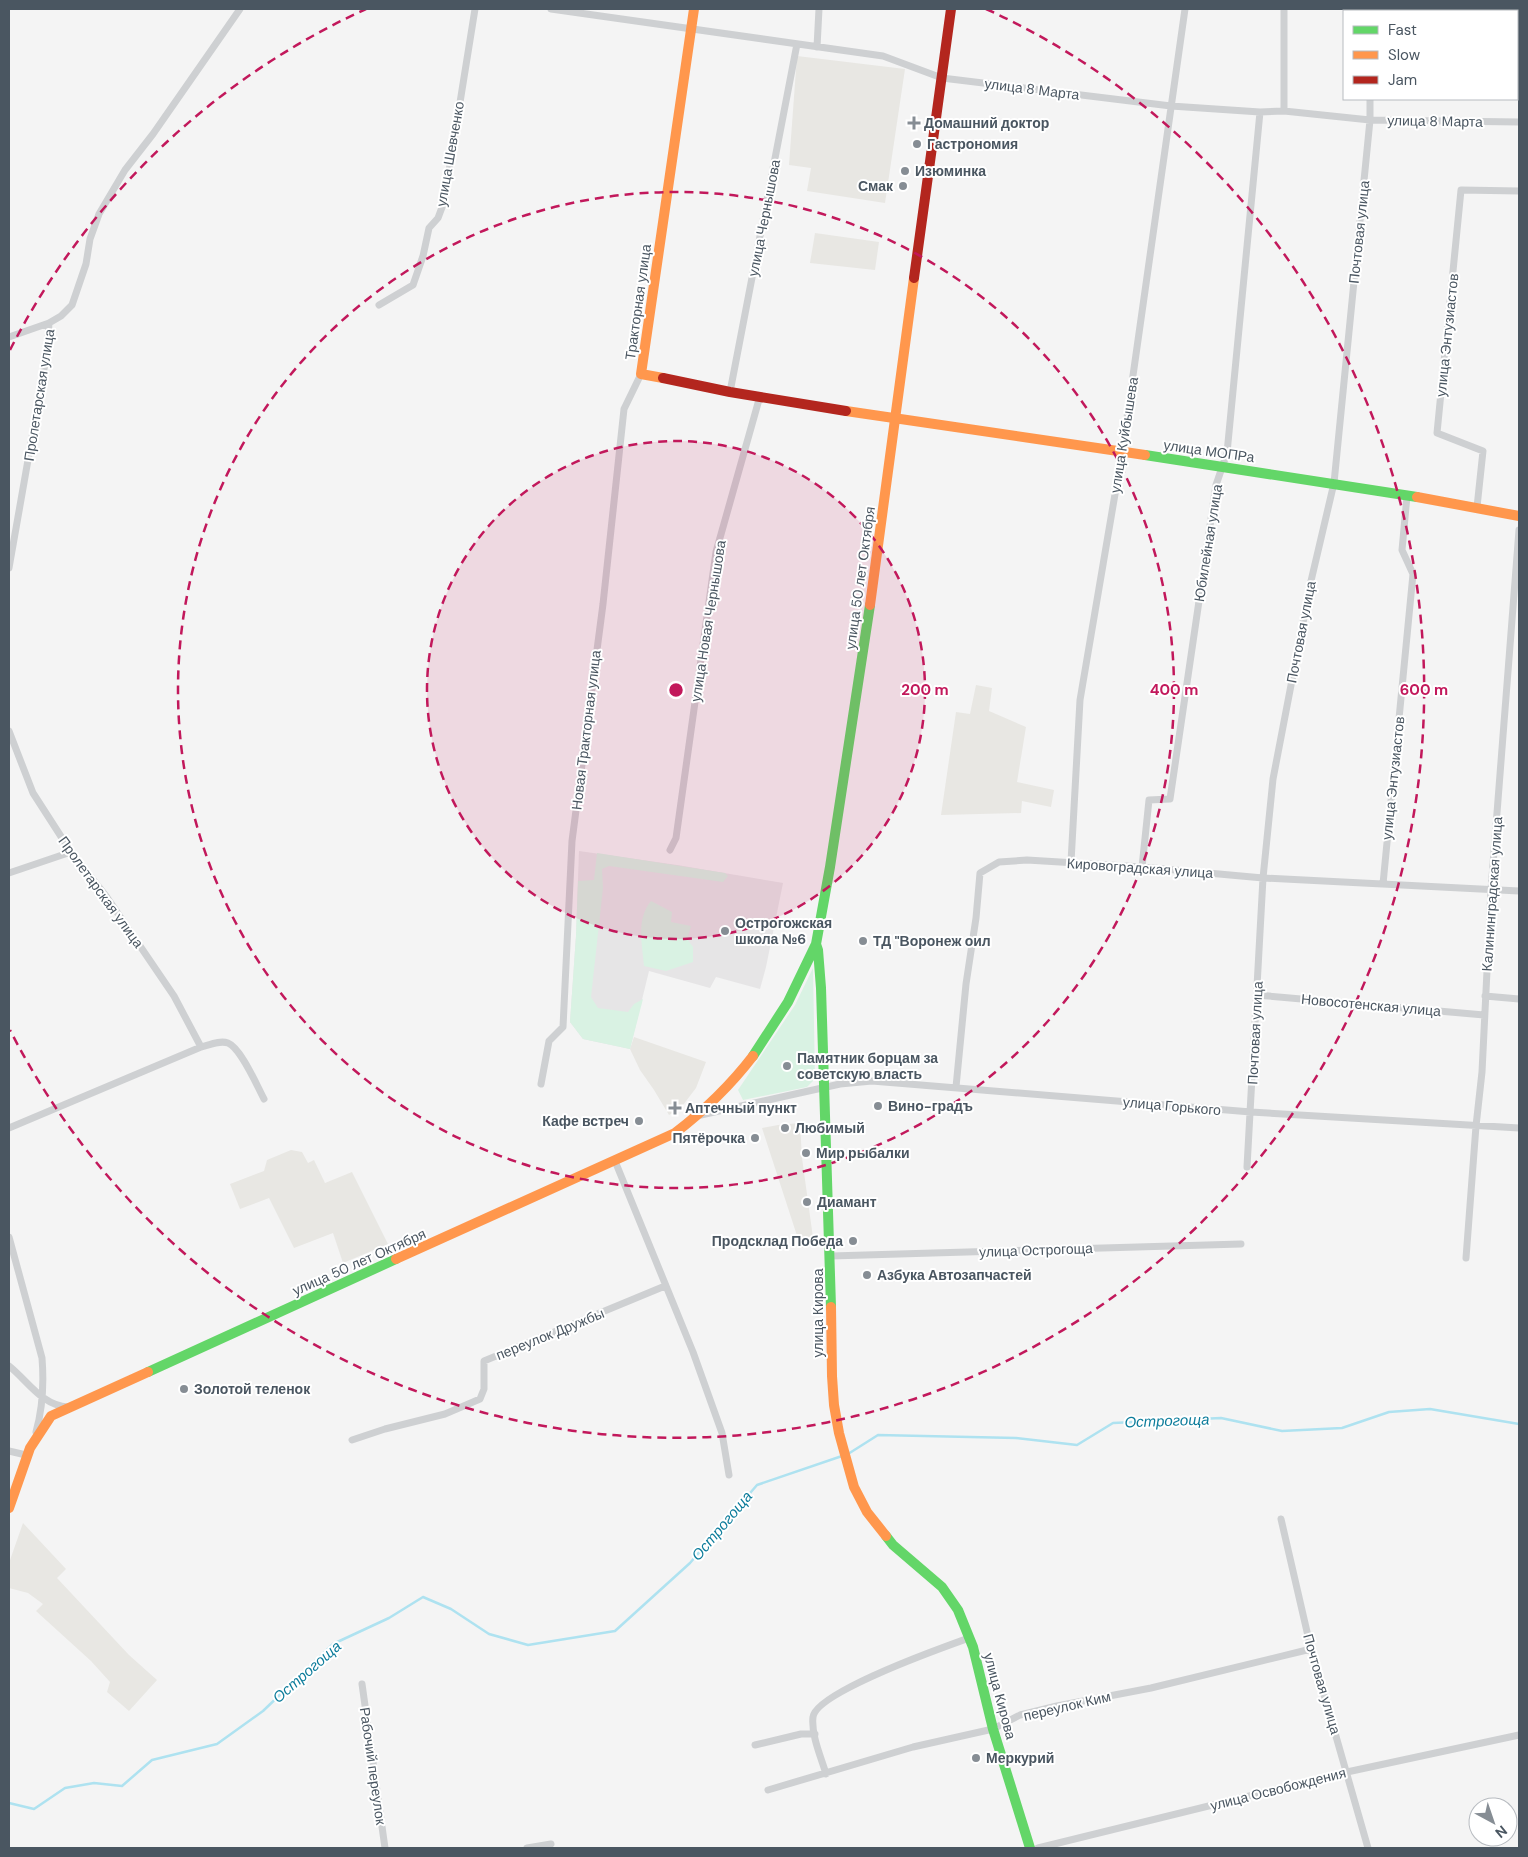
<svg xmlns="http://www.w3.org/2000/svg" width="1528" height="1857" viewBox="0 0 1528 1857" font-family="'DM Sans',sans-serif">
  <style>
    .commercial { fill: #e8e7e3 }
    .education { fill: #e6e5e6 }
    .green { fill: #d9f2e3 }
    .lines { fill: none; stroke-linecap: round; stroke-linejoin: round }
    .stream { stroke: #aee2f0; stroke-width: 2.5 }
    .street { stroke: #ced0d2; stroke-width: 7 }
    .fast { stroke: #63d668; stroke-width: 10 }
    .slow { stroke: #ff974d; stroke-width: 10 }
    .jam { stroke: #b3261e; stroke-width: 10 }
    .ring { fill: none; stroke: #c2185b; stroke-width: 2.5; stroke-dasharray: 9 6 }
    .poi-dot { fill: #868d94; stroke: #fff; stroke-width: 2 }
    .labels { text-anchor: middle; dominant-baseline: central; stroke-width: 4; stroke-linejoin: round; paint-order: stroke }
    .street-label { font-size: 14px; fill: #4a5661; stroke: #fff }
    .poi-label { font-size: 14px; font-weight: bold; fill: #4a5661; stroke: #fff; text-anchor: start }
    .water-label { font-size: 15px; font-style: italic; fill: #0c7c9b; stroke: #fff }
    .centre { fill: #c2185b; stroke: #fff; stroke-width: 2.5 }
    .ring-label { font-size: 15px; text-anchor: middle; font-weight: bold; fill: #c2185b; stroke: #fff; stroke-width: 4; stroke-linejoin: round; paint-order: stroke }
  </style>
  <rect width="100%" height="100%" fill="#f4f4f4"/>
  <path class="commercial" d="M797 56 905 69 885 203 807 191 811 168 789 165Z
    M815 233 879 242 875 270 810 263Z
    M976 685 992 688 989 711 1026 727 1017 782 1054 790 1051 807 1022 801 1021 813 941 815 956 712 970 714Z
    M634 1037 706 1062 696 1088 680 1109 669 1115 654 1090 640 1070 630 1049Z
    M800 1123 802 1158 814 1245 801 1248 762 1128 778 1125Z
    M291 1150 302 1152 308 1163 314 1160 325 1183 352 1172 388 1244 343 1263 333 1233 294 1248 269 1198 240 1209 230 1184 264 1171 267 1160Z
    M23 1523 66 1569 57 1578 129 1655 157 1680 129 1711 107 1692 110 1682 91 1661 36 1611 43 1604 28 1593 9 1588V1563Z"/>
  <path class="education" d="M579 851 677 865 783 883 766 967 760 989 716 977 710 988 649 971 630 1049 583 1039 570 1022 576 936Z"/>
  <path class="green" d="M597 853 725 873 728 876 723 882 609 866 602 869 603 888 591 997 598 1008 628 1012 634 1004 643 999 630 1049 583 1039 570 1022 576 936 578 881 594 880Z
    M651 901 672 912 671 922 691 926 687 939 693 947V962L666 971 644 966C642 944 636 919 651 901Z
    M813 968 815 1079 807 1087 743 1100 738 1090 795 1005Z"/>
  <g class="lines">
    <path class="stream" d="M848 1454 878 1435 1016 1438 1077 1445 1113 1423 1221 1418 1282 1431 1342 1428 1389 1412 1430 1409 1519 1424
      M9 1803 34 1809 65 1788 94 1783 122 1786 152 1760 217 1744 263 1711 333 1644 389 1618 423 1597 451 1609 489 1634 528 1645 615 1631 690 1563 757 1485 842 1456"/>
    <path class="street" d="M551 9 883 56 942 78 1171 106 1260 112 1284 111 1370 120 1519 122
      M1284 9V111
      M1369 9V11
      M817 47 819 9
      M379 305 413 285 423 256 429 228 438 218 444 202 475 9
      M9 337 49 323
      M730 392 797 44
      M1477 507 1483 451 1437 433 1461 190 1519 191
      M9 568 47 352 49 323 61 316 72 305 86 264 90 239 99 214 125 170 153 134 240 9
      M9 731 33 793 71 852 106 896 174 996 201 1047 9 1128
      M670 850 676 838 716 552 760 396
      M1071 862 1080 700 1122 453 1185 9
      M1142 867 1149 800 1170 799 1216 485 1227 453 1260 112
      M9 873 71 852
      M1383 884 1413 574 1402 550 1407 496
      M1257 995 1484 1015
      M1485 996 1519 999
      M201 1047C209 1045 220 1040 228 1043 241 1048 257 1086 264 1099
      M541 1084 549 1041 563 1027 572 841 603 604 624 409 641 374
      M956 1087 966 984 976 918 980 873 999 862 1027 860 1142 867 1263 878 1519 891
      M701 1115 840 1084 872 1081 1251 1112 1519 1128
      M615 1161 693 1352 722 1433 729 1475
      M1247 1167 1263 878 1273 779 1311 581 1334 483 1370 120V99
      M9 1237 42 1358C44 1383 43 1407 36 1432
      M831 1256 1241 1244
      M1466 1258 1476 1126 1482 1072 1491 890 1519 530
      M9 1366C27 1380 42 1406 68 1407
      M352 1440 385 1429 445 1414 480 1399 484 1389V1361L665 1286
      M9 1451 26 1455
      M1281 1519 1311 1649 1368 1848
      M362 1684 385 1848
      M755 1745 801 1734H815
      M826 1774C821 1757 811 1735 813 1717 816 1692 944 1647 969 1638
      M768 1790 913 1747 993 1729 1020 1715 1057 1706 1151 1688 1311 1649
      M527 1848 551 1844
      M1038 1848 1347 1772 1519 1735"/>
    <path class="fast" d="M1145 455 1417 497
      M816 944 818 950 821 988 831 1307
      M753 1056 788 1002 816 944 830 867 870 605
      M148 1372 396 1259
      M886 1536 893 1545 942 1587 958 1610 973 1647 993 1729 1030 1848"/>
    <path class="slow" d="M663 378 641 374 694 9
      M846 411 1145 455
      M1417 497 1519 516
      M870 605 914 278
      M396 1259 675 1133C705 1110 730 1086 753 1056
      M831 1307 832 1376 834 1405 839 1433 854 1487 867 1512 886 1536
      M9 1508 30 1448 51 1416 148 1372"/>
    <path class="jam" d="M914 278 951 9
      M663 378 730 392 846 411"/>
  </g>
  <circle cx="676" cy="690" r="249" fill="#c2185b" fill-opacity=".12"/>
  <g class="ring">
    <circle cx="676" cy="690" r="249"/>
    <circle cx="676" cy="690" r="498"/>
    <path d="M10 350A748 748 0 0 1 366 9M986 9A748 748 0 1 1 10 1030"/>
  </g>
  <g class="poi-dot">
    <path d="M911.5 115.5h5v5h5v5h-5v5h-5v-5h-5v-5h5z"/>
    <circle cx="917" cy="144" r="5"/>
    <circle cx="905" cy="171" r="5"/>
    <circle cx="903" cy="186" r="5"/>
    <circle cx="725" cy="931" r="5"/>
    <circle cx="863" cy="941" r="5"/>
    <circle cx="787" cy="1066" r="5"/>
    <circle cx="878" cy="1106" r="5"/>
    <path d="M672.5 1100.5h5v5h5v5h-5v5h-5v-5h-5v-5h5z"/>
    <circle cx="639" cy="1121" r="5"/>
    <circle cx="785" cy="1128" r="5"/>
    <circle cx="755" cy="1138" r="5"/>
    <circle cx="806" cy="1153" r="5"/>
    <circle cx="807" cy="1202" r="5"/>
    <circle cx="853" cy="1241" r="5"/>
    <circle cx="867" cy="1275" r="5"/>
    <circle cx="184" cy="1389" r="5"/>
    <circle cx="976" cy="1758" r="5"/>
  </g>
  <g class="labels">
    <g class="street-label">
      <text transform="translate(1032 89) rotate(7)">улица 8 Марта</text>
      <text transform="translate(1435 121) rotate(1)">улица 8 Марта</text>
      <text transform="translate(450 154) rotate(-80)">улица Шевченко</text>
      <text transform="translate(764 218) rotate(-79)">улица Чернышова</text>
      <text transform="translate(1359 232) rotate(-84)">Почтовая улица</text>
      <text transform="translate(638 302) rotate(-82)">Тракторная улица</text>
      <text transform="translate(1447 335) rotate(-84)">улица Энтузиастов</text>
      <text transform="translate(39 395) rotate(-81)">Пролетарская улица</text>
      <text transform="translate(1124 435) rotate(-81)">улица Куйбышева</text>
      <text transform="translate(1209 451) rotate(8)">улица МОПРа</text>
      <text transform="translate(1208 543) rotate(-81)">Юбилейная улица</text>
      <text transform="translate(860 578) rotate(-82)">улица 50 лет Октября</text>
      <text transform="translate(708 621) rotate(-81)">улица Новая Чернышова</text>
      <text transform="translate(1301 632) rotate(-79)">Почтовая улица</text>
      <text transform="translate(586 730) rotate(-83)">Новая Тракторная улица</text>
      <text transform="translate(1393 778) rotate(-84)">улица Энтузиастов</text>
      <text transform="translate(1140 868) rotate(4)">Кировоградская улица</text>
      <text transform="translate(101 892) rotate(54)">Пролетарская улица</text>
      <text transform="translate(1492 894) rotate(-86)">Калининградская улица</text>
      <text transform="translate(1371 1005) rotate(5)">Новосотенская улица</text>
      <text transform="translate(1255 1033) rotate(-87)">Почтовая улица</text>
      <text transform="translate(1172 1106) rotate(5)">улица Горького</text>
      <text transform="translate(1036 1250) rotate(-2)">улица Острогоща</text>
      <text transform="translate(359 1262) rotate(-24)">улица 50 лет Октября</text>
      <text transform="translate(818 1313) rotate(-90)">улица Кирова</text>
      <text transform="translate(550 1334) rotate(-22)">переулок Дружбы</text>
      <text transform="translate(1322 1684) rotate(74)">Почтовая улица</text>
      <text transform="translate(1000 1696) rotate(75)">улица Кирова</text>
      <text transform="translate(1067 1706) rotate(-13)">переулок Ким</text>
      <text transform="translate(373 1766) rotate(82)">Рабочий переулок</text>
      <text transform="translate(1278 1789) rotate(-14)">улица Освобождения</text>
    </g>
    <g class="poi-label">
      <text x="924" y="123">Домашний доктор</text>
      <text x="927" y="144">Гастрономия</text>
      <text x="915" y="171">Изюминка</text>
      <text x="893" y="186" text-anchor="end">Смак</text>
      <text x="735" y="923">Острогожская<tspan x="735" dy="16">школа №6</tspan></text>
      <text x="873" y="941">ТД "Воронеж оил</text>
      <text x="797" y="1058">Памятник борцам за<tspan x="797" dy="16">советскую власть</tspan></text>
      <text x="888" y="1106">Вино-градъ</text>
      <text x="685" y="1108">Аптечный пункт</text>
      <text x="629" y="1121" text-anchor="end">Кафе встреч</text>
      <text x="795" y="1128">Любимый</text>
      <text x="745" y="1138" text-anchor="end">Пятёрочка</text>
      <text x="816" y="1153">Мир рыбалки</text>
      <text x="817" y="1202">Диамант</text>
      <text x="843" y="1241" text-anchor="end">Продсклад Победа</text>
      <text x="877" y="1275">Азбука Автозапчастей</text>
      <text x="194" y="1389">Золотой теленок</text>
      <text x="986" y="1758">Меркурий</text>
    </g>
    <g class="water-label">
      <text transform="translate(1167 1421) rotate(-2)">Острогоща</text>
      <text transform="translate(722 1526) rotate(-50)">Острогоща</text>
      <text transform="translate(307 1672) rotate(-41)">Острогоща</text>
    </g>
  </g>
  <circle cx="676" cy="690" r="8" class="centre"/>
  <g class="ring-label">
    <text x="925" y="695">200 m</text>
    <text x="1174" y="695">400 m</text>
    <text x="1424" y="695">600 m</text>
  </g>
  <rect width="1528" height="1857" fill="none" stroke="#4a5661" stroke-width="20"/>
  <rect x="1343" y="10" width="175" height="90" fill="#ffffff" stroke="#b7bbc0"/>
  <rect x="1353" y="26" width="25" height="8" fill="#63d668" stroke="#b7bbc0"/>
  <text x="1388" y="35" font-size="15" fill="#4a5661">Fast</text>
  <rect x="1353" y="51" width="25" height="8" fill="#ff974d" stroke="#b7bbc0"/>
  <text x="1388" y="60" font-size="15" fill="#4a5661">Slow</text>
  <rect x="1353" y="76" width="25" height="8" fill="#b3261e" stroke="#b7bbc0"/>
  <text x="1388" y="85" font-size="15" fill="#4a5661">Jam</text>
  <g transform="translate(1493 1822) rotate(140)"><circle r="24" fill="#ffffff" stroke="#b7bbc0"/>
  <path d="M0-4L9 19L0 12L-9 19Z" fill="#868d94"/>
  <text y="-8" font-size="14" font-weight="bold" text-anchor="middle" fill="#4a5661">N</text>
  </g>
</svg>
